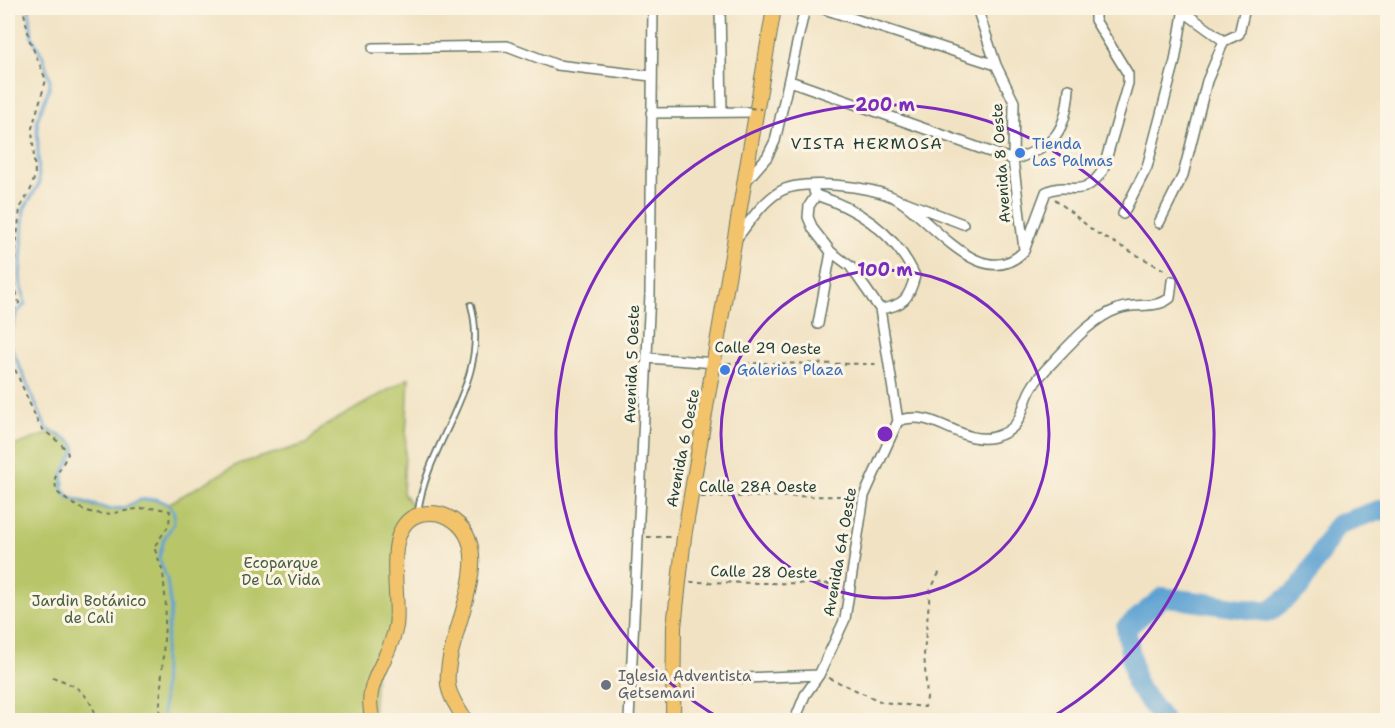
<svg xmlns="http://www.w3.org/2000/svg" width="1395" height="728" viewBox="0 0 1395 728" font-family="'Shantell Sans',sans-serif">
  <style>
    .green { fill: #b8c669; stroke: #6c824e; stroke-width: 1.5 }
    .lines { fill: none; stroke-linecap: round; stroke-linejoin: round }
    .stream { stroke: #5da2d2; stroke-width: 3 }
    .river { stroke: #5da2d2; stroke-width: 20 }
    .lane-casing { stroke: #687766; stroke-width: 8 }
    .street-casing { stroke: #687766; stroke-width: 12 }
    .primary-casing { stroke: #687766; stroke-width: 16 }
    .path { stroke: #687766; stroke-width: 2; stroke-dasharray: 4.5 4.5; stroke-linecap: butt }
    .lane { stroke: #fff; stroke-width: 4.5 }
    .street { stroke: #fff; stroke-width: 9 }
    .primary { stroke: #f2c36a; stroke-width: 14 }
    .path-bridge { stroke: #687766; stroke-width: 2; stroke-dasharray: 4.5 4.5; stroke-linecap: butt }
    .ring { fill: none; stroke: #7b2cbf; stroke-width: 3 }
    .shop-dot { fill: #3f7fe0; stroke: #fcf5e5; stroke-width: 2 }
    .worship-dot { fill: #6b7280; stroke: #fcf5e5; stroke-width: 2 }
    .labels { text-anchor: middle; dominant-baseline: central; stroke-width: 6; stroke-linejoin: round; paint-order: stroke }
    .shop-label { font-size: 15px; fill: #366cbe; stroke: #fcf5e5; text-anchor: start }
    .street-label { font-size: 15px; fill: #1f3d34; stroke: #fcf5e5 }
    .park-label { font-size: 15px; fill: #455f41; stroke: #fcf5e5 }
    .worship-label { font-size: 15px; fill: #5b616d; stroke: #fcf5e5; text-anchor: start }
    .neighbourhood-label { font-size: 16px; letter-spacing: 1.5px; fill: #1f3d34; stroke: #fcf5e5 }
    .centre { fill: #7b2cbf; stroke: #fcf5e5; stroke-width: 3 }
    .ring-label { font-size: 18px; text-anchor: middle; font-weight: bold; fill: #7b2cbf; stroke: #fcf5e5; stroke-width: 6; stroke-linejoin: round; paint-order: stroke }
  </style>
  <rect width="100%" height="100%" fill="#fcf5e5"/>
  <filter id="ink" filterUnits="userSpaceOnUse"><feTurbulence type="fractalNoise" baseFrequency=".0167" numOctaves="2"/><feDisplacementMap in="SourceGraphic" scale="12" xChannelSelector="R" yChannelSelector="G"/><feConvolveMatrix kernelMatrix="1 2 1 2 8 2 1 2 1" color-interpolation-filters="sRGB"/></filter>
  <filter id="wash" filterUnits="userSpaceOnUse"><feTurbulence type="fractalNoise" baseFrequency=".008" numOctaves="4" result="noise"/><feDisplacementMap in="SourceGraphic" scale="24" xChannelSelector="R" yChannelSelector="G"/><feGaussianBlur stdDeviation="1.35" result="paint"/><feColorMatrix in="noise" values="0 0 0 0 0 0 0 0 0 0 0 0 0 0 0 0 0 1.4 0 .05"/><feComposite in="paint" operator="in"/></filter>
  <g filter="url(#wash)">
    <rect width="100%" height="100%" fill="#f1e2c3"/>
    <path class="green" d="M409 378 403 493 418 515 401 529 398 607 376 671 373 720H8V448L52 432 72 442 76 449C73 458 66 465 63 474 54 502 103 512 123 508 129 506 134 501 140 500 150 498 159 501 168 504L238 464 306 444 323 427Z"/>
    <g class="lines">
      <path class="stream" d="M29 8 32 37 43 57 50 80 49 89 37 120 39 184 24 209 20 278 25 304 16 314 9 342 46 428 72 442 76 449 63 474V488L68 497 108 509 123 508 140 500 156 499 168 504 174 513V523L164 539 159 558 167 579 171 609 164 655 163 720"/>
      <path class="river" d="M1163 720 1136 684 1126 628 1163 597 1269 612 1300 588 1337 525 1379 510 1388 511"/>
    </g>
  </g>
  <g filter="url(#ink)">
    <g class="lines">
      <defs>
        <path id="lane" d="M418 512C427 440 492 382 471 305"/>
        <path id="street" d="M720 8 722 111
          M821 8 996 65
          M977 8 996 65 1014 102 1013 160 1024 249
          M1184 12 1224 41
          M373 48 507 46 557 65 651 76
          M790 81 1013 160C1055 146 1066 132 1069 89
          M651 113 756 112
          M746 181 767 157 775 141 805 8
          M814 191 816 195C859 209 896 234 915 276 909 298 904 306 880 309
          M816 195 809 206 808 217 813 229 831 252 850 266 880 309 898 421
          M903 201 963 224
          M1123 214 1147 167 1175 61 1184 8
          M1159 223 1183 175 1207 81 1224 41 1239 34 1245 8
          M736 239C749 223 761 203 779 192 801 178 872 186 895 198 929 215 981 296 1024 251L1046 192C1069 180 1082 202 1103 170L1128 83V74L1095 20V8
          M818 324 831 252
          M648 358 716 363
          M898 421C934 407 961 446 994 437 1024 429 1019 411 1031 389 1037 378 1046 369 1054 361 1071 343 1094 317 1118 309 1135 302 1155 310 1170 298L1172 281
          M744 678 819 675
          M629 720 650 294 653 8
          M795 720 805 695 819 675 845 619 864 496 898 421"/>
        <path id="primary" d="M373 720C361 683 390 661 396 626 401 595 380 524 421 514 431 512 440 513 448 517 505 547 443 636 448 684 449 697 459 709 465 720
          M673 720 674 627 684 537 774 8"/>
      </defs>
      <use href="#lane" class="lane-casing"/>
      <use href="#street" class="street-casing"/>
      <use href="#primary" class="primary-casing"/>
      <path class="path" d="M1055 199 1095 232 1168 272
        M8 319 19 303 13 278 20 208 31 189 35 175 32 128 46 80 30 41 23 8
        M8 353 39 425C48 436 62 441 68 454L55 478 56 491C106 536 121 498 170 511L169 525 154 547 163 572 166 607 159 720
        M727 363 880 364
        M701 497 855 496
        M647 537H672
        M690 582 841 584
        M52 677C79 686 88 693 98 720
        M829 678 882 702 925 707 927 698 924 653 930 591 941 569
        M685 679 736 678"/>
      <use href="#lane" class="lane"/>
      <use href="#street" class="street"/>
      <use href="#primary" class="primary"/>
      <path class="path-bridge" d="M750 108 761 109"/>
    </g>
  </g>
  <g class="ring">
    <circle cx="885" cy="434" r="164"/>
    <path d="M723 720A329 329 0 1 1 1047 720"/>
  </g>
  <g class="shop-dot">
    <circle cx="1020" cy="153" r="6"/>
    <circle cx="725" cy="370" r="6"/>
  </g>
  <circle class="worship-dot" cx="606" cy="685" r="6"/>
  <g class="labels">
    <g class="shop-label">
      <text x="1032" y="144">Tienda<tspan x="1032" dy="17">Las Palmas</tspan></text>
      <text x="737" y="370">Galerias Plaza</text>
    </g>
    <g class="street-label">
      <text transform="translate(1001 163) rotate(-94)">Avenida 8 Oeste</text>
      <text transform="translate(768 348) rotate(1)">Calle 29 Oeste</text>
      <text transform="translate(632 364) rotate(-88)">Avenida 5 Oeste</text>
      <text transform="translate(683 448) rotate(-79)">Avenida 6 Oeste</text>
      <text x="758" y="487">Calle 28A Oeste</text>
      <text transform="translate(840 552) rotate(-80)">Avenida 6A Oeste</text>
      <text transform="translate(764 572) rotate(1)">Calle 28 Oeste</text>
    </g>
    <g class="park-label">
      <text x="281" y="563">Ecoparque<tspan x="281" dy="17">De La Vida</tspan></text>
      <text x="89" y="601">Jardin Botánico<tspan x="89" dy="17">de Cali</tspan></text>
    </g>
    <g class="worship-label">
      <text x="618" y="676">Iglesia Adventista<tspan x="618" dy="17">Getsemani</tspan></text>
    </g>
    <g class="neighbourhood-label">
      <text x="867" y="143">VISTA HERMOSA</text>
    </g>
  </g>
  <circle cx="885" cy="434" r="9" class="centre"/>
  <g class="ring-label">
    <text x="885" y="111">200 m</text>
    <text x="885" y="276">100 m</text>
  </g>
  <rect width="1395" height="728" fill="none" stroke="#fcf5e5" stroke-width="30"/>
</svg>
